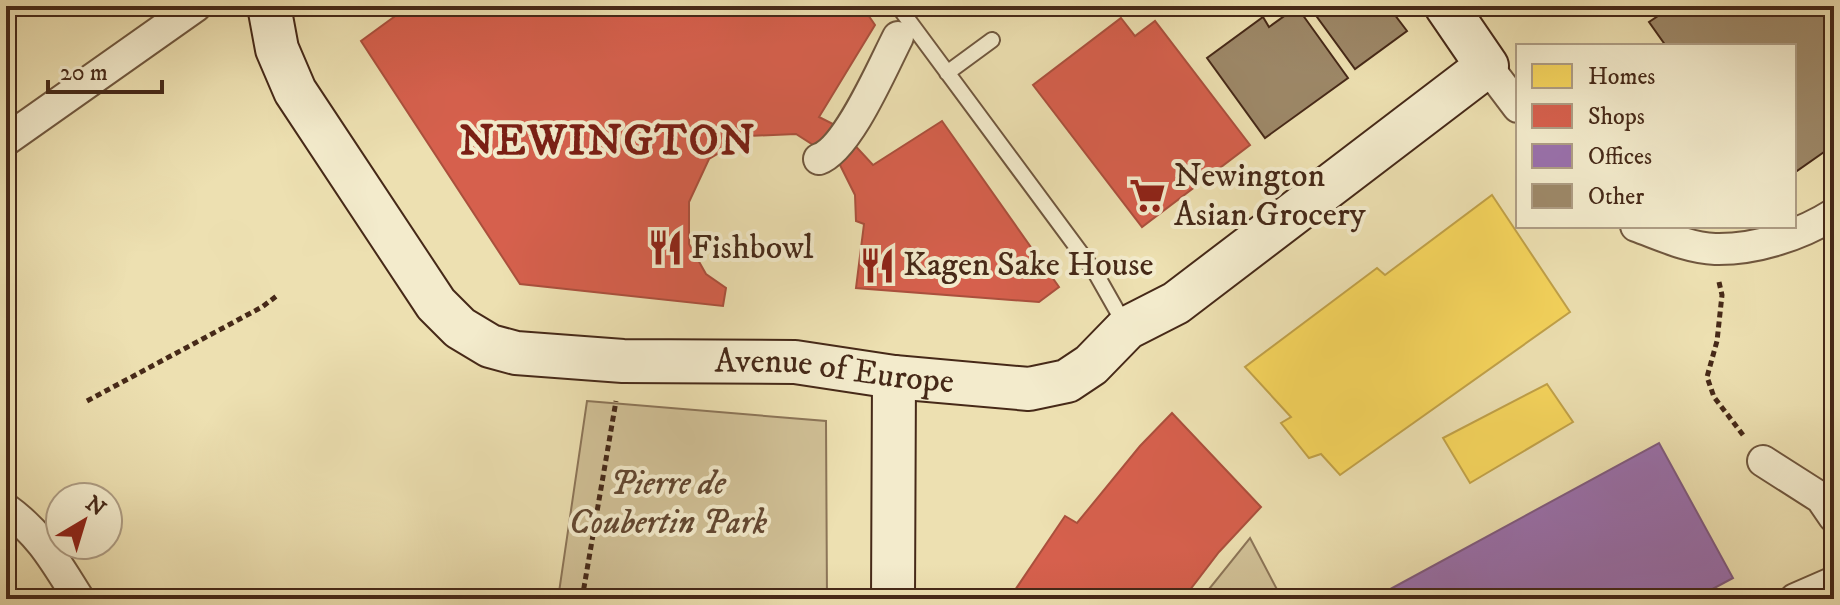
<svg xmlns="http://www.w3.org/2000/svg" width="1840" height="605" viewBox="0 0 1840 605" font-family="'IM FELL DW Pica',serif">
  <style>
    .green { fill: #d1c197; stroke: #8c7558; stroke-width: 2 }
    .homes { fill: #f6d55c; stroke: #c1a148; stroke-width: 2 }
    .shops { fill: #d6604d; stroke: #ab503d; stroke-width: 2 }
    .offices { fill: #9970ab; stroke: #805b7f; stroke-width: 2 }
    .building { fill: #9d8868; stroke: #462918; stroke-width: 2 }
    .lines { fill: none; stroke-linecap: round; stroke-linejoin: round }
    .lane-casing { stroke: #70573e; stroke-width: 18 }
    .street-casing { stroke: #70573e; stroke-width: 34 }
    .secondary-casing { stroke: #462918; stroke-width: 46 }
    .path { stroke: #462918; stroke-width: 5; stroke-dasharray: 6 4; stroke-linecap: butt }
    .lane { stroke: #f3ebcc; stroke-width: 14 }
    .street { stroke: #f3ebcc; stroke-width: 30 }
    .secondary { stroke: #f3ebcc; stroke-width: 42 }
    .labels { text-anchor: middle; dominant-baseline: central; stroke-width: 8; stroke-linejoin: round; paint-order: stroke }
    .poi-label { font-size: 34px; fill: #462918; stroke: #f3ebcc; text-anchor: start }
    .street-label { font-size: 34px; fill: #462918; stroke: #f3ebcc }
    .park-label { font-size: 34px; font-style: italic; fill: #624731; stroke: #f3ebcc }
    .district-label { font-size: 42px; font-weight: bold; letter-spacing: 2px; fill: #7a1f14; stroke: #f3ebcc }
  </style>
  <rect width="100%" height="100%" fill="#ede0b1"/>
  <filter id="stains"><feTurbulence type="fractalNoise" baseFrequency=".0025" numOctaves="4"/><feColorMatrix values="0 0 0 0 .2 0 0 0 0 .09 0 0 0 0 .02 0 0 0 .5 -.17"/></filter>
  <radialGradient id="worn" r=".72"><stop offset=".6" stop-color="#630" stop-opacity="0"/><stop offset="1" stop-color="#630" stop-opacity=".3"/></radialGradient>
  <path class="green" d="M587 401 826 421 827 599H558Z
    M1250 538 1282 599H1201Z"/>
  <path class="homes" d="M1492 195 1570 312 1340 475 1321 454 1309 458 1281 423 1291 417 1245 367 1377 268 1385 275Z
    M1547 384 1573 422 1470 483 1443 438Z"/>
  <path class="shops" d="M409 6H862L875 25 819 117 837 126 873 165 942 121 1059 287 1039 302 856 288 864 224 856 221 855 195 838 161 796 134 748 136 709 159 689 202V244L706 274 726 288 723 306 520 284 361 41Z
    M1121 18 1135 36 1155 21 1250 145 1142 227 1033 85Z
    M1172 413 1261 507 1219 552 1183 599H1009L1065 516 1077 523 1140 446Z"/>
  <path class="offices" d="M1659 443 1733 578 1694 599H1372Z"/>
  <path class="building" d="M1309 6H1388L1407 31 1355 69Z
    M1673 6H1834V145L1794 173V46H1666L1649 22Z
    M1297 7 1348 78 1265 138 1207 58 1263 17 1269 27Z"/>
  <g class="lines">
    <defs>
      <path id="lane" d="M898 6 1095 272 1125 325
        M947 73 992 40"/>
      <path id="street" d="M1487 66 1518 107
        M6 140 196 6
        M819 159C848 149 883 66 898 37
        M1636 226C1661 235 1688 248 1715 249 1755 250 1801 235 1834 214
        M1763 461 1821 498 1834 517
        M6 509C41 534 56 563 79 599
        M1795 599 1834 582"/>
      <g id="secondary">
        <path id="s1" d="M269 6 277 49 295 91 436 304 460 328 490 346 516 353 623 361 795 362 894 377 1029 389 1067 381 1091 365 1127 328 1176 303 1487 66 1446 6"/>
        <path d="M893 599 894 377"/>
      </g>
    </defs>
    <use href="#lane" class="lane-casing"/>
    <use href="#street" class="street-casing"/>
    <use href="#secondary" class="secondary-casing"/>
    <path class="path" d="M1719 282 1722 295 1717 341 1707 377 1714 397 1743 435
      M87 401 262 307 278 295
      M582 599 616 401"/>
    <use href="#lane" class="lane"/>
    <use href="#street" class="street"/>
    <use href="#secondary" class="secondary"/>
  </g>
  <defs>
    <symbol id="supermarket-bare" viewBox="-9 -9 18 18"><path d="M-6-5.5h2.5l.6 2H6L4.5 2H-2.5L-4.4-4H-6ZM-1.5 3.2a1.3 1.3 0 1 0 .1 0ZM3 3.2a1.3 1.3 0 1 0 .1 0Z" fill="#8f2418" stroke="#f3ebcc" stroke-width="2.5" paint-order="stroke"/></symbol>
    <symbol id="restaurant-bare" viewBox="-9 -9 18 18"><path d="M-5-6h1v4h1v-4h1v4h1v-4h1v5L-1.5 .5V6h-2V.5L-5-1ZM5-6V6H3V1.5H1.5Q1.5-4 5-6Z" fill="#8f2418" stroke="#f3ebcc" stroke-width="2.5" paint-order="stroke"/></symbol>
  </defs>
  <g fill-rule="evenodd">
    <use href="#supermarket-bare" x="1122" y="170" width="51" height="51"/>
    <use href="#restaurant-bare" x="640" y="222" width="51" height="51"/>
    <use href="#restaurant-bare" x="852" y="240" width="51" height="51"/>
  </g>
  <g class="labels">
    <g class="poi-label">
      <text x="1174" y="176">Newington<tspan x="1174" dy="39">Asian Grocery</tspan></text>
      <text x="691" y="248">Fishbowl</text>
      <text x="903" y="265">Kagen Sake House</text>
    </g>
    <g class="street-label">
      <text stroke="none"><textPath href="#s1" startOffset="760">Avenue of Europe</textPath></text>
    </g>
    <g class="park-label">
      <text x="668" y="484">Pierre de<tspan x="668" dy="39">Coubertin Park</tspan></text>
    </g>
    <g class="district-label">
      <text x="608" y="142">NEWINGTON</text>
    </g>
  </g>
  <rect width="1840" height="605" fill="none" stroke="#ede0b1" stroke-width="32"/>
  <rect x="8" y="8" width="1824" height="589" fill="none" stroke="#462918" stroke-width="4"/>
  <rect x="16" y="16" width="1808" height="573" fill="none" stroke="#462918" stroke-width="2"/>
  <rect x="1516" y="44" width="280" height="184" fill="#f3ebcc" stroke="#ae9d84" stroke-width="2"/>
  <rect x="1532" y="64" width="40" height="24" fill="#f6d55c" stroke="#ae9d84" stroke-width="2"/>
  <text x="1588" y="84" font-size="24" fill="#462918">Homes</text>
  <rect x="1532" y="104" width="40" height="24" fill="#d6604d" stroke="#ae9d84" stroke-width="2"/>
  <text x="1588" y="124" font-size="24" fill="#462918">Shops</text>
  <rect x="1532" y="144" width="40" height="24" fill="#9970ab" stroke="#ae9d84" stroke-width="2"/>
  <text x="1588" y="164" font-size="24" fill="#462918">Offices</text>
  <rect x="1532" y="184" width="40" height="24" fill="#9d8868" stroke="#ae9d84" stroke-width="2"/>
  <text x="1588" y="204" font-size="24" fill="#462918">Other</text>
  <g transform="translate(84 521) rotate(38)"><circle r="38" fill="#f3ebcc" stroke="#ae9d84" stroke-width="2"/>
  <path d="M0-6L14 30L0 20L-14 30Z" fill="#8f2418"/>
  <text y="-12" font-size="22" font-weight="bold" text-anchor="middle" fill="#462918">N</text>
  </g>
  <path d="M48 80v12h114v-12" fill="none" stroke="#462918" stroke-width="4"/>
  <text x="60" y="80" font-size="24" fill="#462918" stroke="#f3ebcc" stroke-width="6" paint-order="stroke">20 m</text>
  <rect width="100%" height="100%" filter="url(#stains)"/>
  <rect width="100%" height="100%" fill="url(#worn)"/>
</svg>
